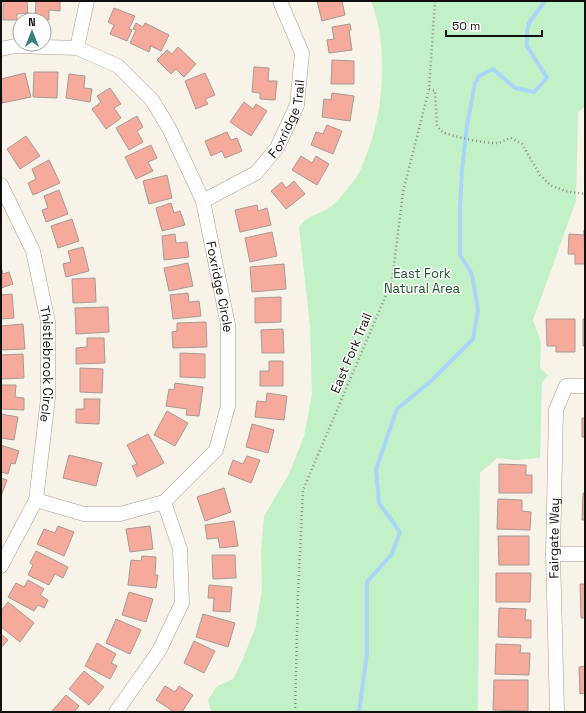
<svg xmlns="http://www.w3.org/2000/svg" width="586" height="713" viewBox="0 0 586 713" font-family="'Space Grotesk',sans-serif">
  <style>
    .green { fill: #c2f1c8 }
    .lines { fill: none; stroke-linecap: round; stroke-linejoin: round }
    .stream { stroke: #a7d6f9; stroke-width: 4 }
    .building { fill: #f6aa9b; stroke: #a69996 }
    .minor-casing { stroke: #a19d92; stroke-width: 15 }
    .path { stroke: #8f8c84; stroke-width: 2.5; stroke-dasharray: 1 3; stroke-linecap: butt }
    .minor { stroke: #fff; stroke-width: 14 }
    .labels { text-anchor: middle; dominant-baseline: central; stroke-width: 3; stroke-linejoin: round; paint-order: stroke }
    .street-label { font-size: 13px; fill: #110f0b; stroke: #fff }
    .park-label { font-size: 13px; fill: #1e532b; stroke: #fff }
  </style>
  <rect width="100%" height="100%" fill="#f8f3e8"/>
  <path class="green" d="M371 1H585V106L578 113 576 201 533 320 541 342 540 368 548 375 542 383 540 458 515 460 497 458 480 473 478 712H211L208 700 217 686 233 679 242 661 256 626 262 589 261 553 264 516 289 474 304 436 312 394 310 326 299 227C307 214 324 214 334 204 342 196 351 185 357 176 361 170 363 162 366 156 384 111 389 47 371 1Z"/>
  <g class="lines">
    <path class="stream" d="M359 712 367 653V582L392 554 400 532 379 503 376 469 397 409 431 381 473 339 478 310 472 274 460 255V207L462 170 467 125 475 83 479 76 493 69 515 88 534 92 547 78 527 46V31L529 23 545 1"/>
  </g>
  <path class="building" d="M3 1H27L28 13 17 14V20H3Z
    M36 1H60V11L49 10V20L35 19Z
    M317 1H342L345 15 322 21Z
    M114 8 135 16 129 29 132 30 127 41 110 34 114 25 108 22Z
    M136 23 143 27 145 23 169 35 161 51 151 46 149 52 130 43 136 30 133 29Z
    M350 24 351 30H349L352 50 329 53 327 40 334 39 332 27Z
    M178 47 196 64 184 77 176 69 171 74 157 60 167 50 172 54Z
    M332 60 354 61V84H331Z
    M254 67 269 68 268 81H277L275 100 260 99V93L252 92Z
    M34 72H58L57 98 33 97Z
    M25 73 31 97 2 103 1 79Z
    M205 73 215 95 205 99 208 104 196 109 185 81Z
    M69 74 85 76 84 88 92 89 90 102 66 98Z
    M110 88 121 104 114 108 121 118 106 129 92 109 101 102 97 96Z
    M332 93 354 96 350 121 322 117 324 99 331 100Z
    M244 102 253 109 256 104 267 111 251 136 230 122Z
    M137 116 143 127 137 131 143 142 129 150 116 128Z
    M327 125 342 131 333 154 311 145 316 132 323 134Z
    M227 132 231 140 237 138 242 151 225 158 222 151 211 156 205 141Z
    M26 136 40 156 20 169 7 149Z
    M151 145 157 158 148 162 153 171 136 179 125 157Z
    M301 156 312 163 316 156 329 164 317 185 292 170Z
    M49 160 60 183 33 195 28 183 36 179 32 169Z
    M167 175 172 198 149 204 143 181Z
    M294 181 305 194 286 209 271 191 282 182 286 188Z
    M59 190 68 214 46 222 42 210 48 208 44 196Z
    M171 203 174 213 180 211 185 225 162 231 156 208Z
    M257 205 258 211 267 208 271 225 240 232 235 210Z
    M72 219 79 241 58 248 51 226Z
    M584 230 585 264H575V254H568L569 234 584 235Z
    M272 232 277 256 250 262 245 238Z
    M175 234 176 243 187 242 189 257 164 260 162 236Z
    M83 247 89 271 66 277 63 264 71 262 68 251Z
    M188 263 193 286 169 291 164 268Z
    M284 264 286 289 252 292 250 267Z
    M1 267 3 274 9 272 13 284 1 288Z
    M95 278 96 302 73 303 72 279Z
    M188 293 189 302 199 301 201 316 173 319 170 295Z
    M12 294 14 318 1 319V295Z
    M281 297V322L255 323V298Z
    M108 307 109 332 76 334 75 308Z
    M546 319H575V352H556V346H547Z
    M583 319H585V346H583Z
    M206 322 207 347 173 348 172 332 177 331V323Z
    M23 324 25 349 1 350V326Z
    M283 329 284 353H262L261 330Z
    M87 338H104L105 363 76 364V348L87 347Z
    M180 353 205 354V378L180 377Z
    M23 354 24 378 1 379V355Z
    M269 361H283V386H260V371H269Z
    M80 368 103 369 102 393 80 392Z
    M175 383 203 387 199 416 186 415 187 409 166 406 169 389 174 390Z
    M1 385H16L15 397 24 398V410L1 409Z
    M267 393 287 396 284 420 255 417 257 401 266 402Z
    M84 399H100L99 424 76 423V409H84Z
    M167 411 188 423 175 446 154 435Z
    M1 414 18 417 14 440 1 438Z
    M582 418H585V437H582Z
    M252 424 274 430 268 453 246 447Z
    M148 434 164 463 137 477 132 466 137 464 127 445Z
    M1 445 19 451 15 464 11 463 8 474 1 472Z
    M69 455 102 463 96 486 63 478Z
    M247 456 260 460 251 483 228 474 233 460 243 464Z
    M499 464 526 465V475H532V493H499Z
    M1 478 7 480 1 496Z
    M224 488 231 512 205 521 197 497Z
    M583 493H585V520H582Z
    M498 499 522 500V511L531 512 530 530 497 529Z
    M234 521 238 546 220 548 218 538 207 539 205 525Z
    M58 526 74 532 64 556 37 544 44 529 55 533Z
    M150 526 153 549 130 552 126 529Z
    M498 536H529V565H499Z
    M36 551 68 567 63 578 55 574 49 585 28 575 33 565 30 563Z
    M212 555H235L236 578 213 579Z
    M142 556 156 557 155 575H158L156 588 128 585 131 560 141 561Z
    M496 573H531L530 602H496Z
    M28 580 44 589 40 595 48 600 44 608 38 605 34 611 8 597 16 583 24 587Z
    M580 584H585V618H581Z
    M209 585 232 587 230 612 213 611 214 598H208Z
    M129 592 153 599 146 622 122 615Z
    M8 602 34 623 20 642 1 627V611Z
    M499 608 526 609 525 620H531V638L498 637Z
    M203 614 235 623 228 647 196 637Z
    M116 619 141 630 130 654 106 643Z
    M1 634 8 640 1 648Z
    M194 641 215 651 204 673 184 663Z
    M97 643 116 654 111 663 117 666 110 679 85 666Z
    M496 644 521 645 520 653H530L529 675 495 674Z
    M585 666V693L580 694 579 667Z
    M84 671 104 687 89 705 69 689Z
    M494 680H528V711L493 710Z
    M165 686 175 692 179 686 193 695 182 712H174L156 700Z
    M66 695 79 706 74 712H51Z"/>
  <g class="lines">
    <defs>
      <g id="minor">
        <path d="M77 48 87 1"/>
        <path id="s1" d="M1 49 15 46 77 48 118 66 152 100 169 128 203 201 228 325V406L216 450 164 502 120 514H84L36 500"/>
        <path id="s2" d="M1 185 33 251 48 322V398L36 500 1 566"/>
        <path id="s3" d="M203 201 256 173 277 148 297 105 302 53 280 1"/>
        <path d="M553 554H585"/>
        <path d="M116 712 159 651 182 603 180 549 164 502"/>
        <path id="s4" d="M557 712 553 554 556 410 566 386H585"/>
      </g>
    </defs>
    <use href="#minor" class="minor-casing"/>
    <path class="path" d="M429 89 435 91 437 125C438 128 440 130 443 132 450 136 488 144 496 143 501 143 506 139 511 138L522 144 540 175 550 185 565 191 585 194
      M295 712 298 594 303 490 392 281 403 192 429 89 435 1"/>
    <use href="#minor" class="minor"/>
  </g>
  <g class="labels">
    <g class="street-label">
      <text stroke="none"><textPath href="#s3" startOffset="124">Foxridge Trail</textPath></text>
      <text stroke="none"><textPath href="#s1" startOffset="370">Foxridge Circle</textPath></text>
      <text transform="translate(351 353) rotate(-67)">East Fork Trail</text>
      <text stroke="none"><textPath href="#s2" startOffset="188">Thistlebrook Circle</textPath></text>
      <text stroke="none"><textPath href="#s4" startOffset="174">Fairgate Way</textPath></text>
    </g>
    <g class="park-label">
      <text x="422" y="273">East Fork<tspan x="422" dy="15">Natural Area</tspan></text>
    </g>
  </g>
  <rect width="586" height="713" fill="none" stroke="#110f0b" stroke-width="4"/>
  <g transform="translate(32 32)"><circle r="19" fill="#ffffff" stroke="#a09f9d"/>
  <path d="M0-3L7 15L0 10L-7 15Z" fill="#367f7c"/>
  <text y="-6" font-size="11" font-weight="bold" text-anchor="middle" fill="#110f0b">N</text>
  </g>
  <path d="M446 30v6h96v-6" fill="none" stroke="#110f0b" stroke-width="2"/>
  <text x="452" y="30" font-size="12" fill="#110f0b" stroke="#ffffff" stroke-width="3" paint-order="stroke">50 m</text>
</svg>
